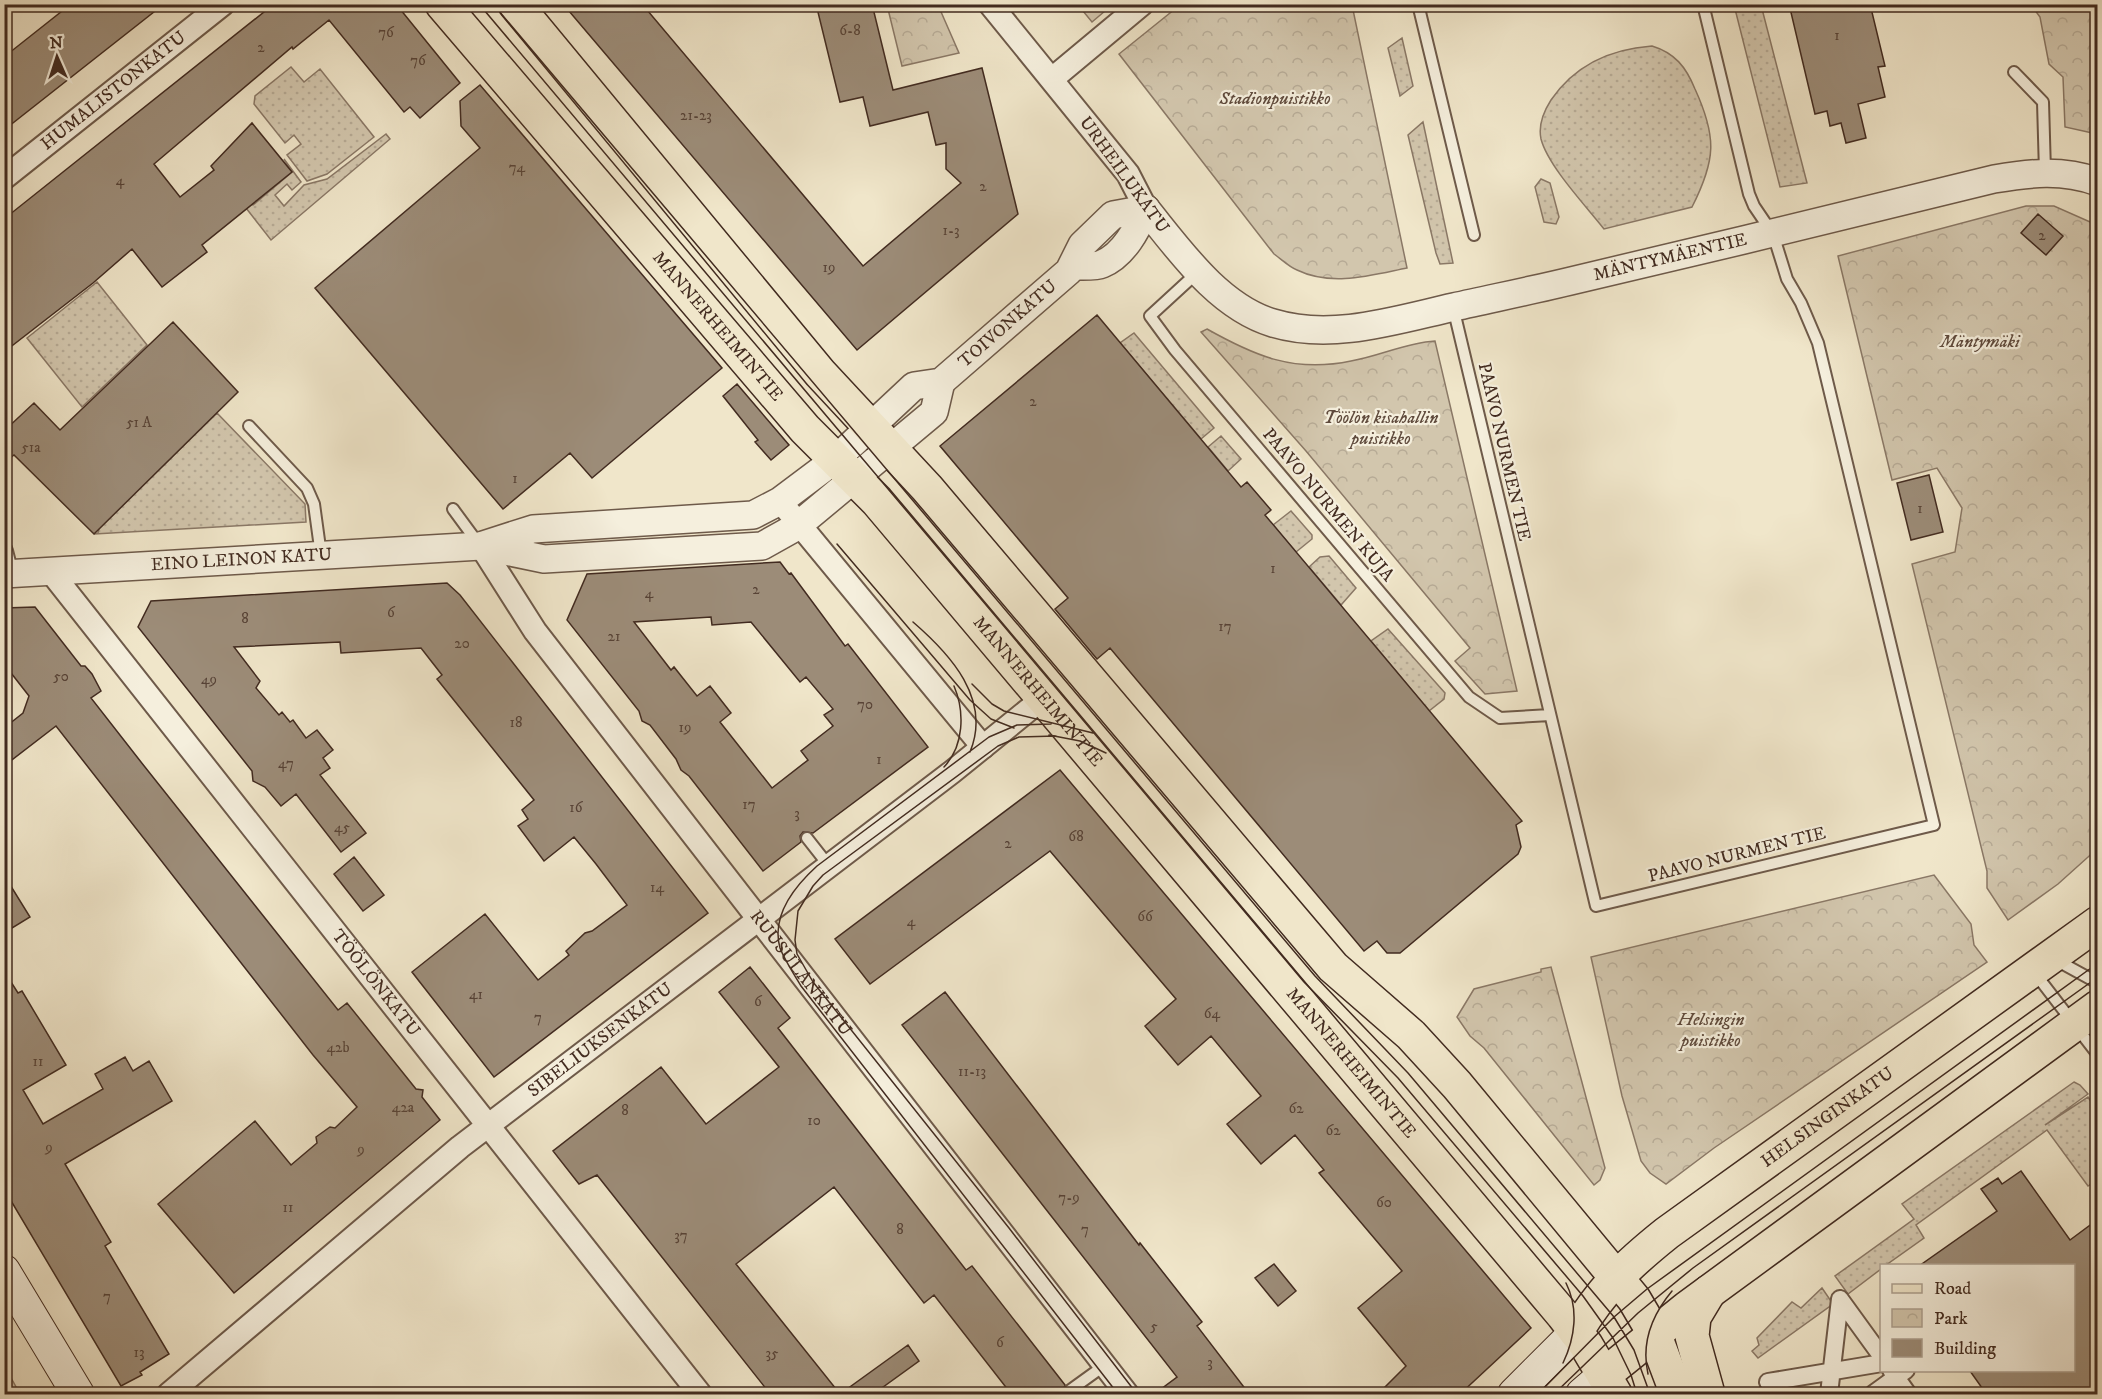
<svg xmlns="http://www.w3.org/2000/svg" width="2102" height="1399" viewBox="0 0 2102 1399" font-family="'IM FELL DW Pica',serif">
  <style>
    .grass { fill: url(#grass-dots); stroke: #8a7866; stroke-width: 1.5 }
    .park { fill: url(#park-crowns); stroke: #8a7866; stroke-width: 1.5 }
    .pitch { fill: #d2c6ad; stroke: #8a7866; stroke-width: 1.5 }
    .building { fill: #9c8c78; stroke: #422b20; stroke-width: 1.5; fill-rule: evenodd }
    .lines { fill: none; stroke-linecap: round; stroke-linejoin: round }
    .service-casing { stroke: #6e5a4a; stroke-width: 14 }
    .pedestrian-casing { stroke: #6e5a4a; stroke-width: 20 }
    .minor-casing { stroke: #6e5a4a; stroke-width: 26 }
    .tertiary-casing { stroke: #6e5a4a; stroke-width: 30 }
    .secondary-casing { stroke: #422b20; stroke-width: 34 }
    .primary-casing { stroke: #422b20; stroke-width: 36 }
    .service { stroke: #f5efdd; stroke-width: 10 }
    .pedestrian { stroke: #f5efdd; stroke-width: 16 }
    .minor { stroke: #f5efdd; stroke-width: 22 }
    .tertiary { stroke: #f5efdd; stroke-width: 27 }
    .secondary { stroke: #f5efdd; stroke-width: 32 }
    .primary { stroke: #f0e6ca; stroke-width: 33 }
    .tram { stroke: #422b20; stroke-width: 1.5 }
    .labels { text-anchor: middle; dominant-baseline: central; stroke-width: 4.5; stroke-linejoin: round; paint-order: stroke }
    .number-label { font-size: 15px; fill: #584336 }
    .street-label { font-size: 18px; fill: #422b20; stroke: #f5efdd }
    .park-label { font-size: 18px; font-style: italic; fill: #5f4a3c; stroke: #f5efdd }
  </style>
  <defs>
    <pattern id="grass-dots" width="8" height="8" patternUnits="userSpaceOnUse" patternTransform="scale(1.5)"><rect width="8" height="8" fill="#d2c6ad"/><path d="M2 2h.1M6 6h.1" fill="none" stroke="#b6aa95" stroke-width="1.8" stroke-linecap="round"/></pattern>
    <pattern id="park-crowns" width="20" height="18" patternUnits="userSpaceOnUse" patternTransform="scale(1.5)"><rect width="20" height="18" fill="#d2c6ad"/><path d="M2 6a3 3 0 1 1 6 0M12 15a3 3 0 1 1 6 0" fill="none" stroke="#b6aa95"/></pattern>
  </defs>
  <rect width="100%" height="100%" fill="#f0e6ca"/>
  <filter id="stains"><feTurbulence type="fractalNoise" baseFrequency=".00333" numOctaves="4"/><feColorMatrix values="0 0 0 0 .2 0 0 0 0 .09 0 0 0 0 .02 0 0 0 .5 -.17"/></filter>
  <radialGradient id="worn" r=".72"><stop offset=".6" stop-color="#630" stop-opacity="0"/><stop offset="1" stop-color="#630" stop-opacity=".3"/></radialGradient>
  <path class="grass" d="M1734 5H1761L1807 183 1780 187Z
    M1402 38 1413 86 1400 96 1388 48Z
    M1652 46C1675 53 1686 67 1695 89 1717 137 1716 160 1692 207L1604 229C1586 206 1548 166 1541 139 1538 125 1544 111 1551 100 1575 65 1610 49 1652 46Z
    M291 67 304 82 320 69 374 137 327 174 307 181 287 155 301 144 294 135 285 143 254 104 255 96Z
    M1423 122 1453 263 1440 264 1436 253 1408 135Z
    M386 134 390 139 271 240 228 185 233 181 253 205 292 172 284 159 301 182 292 190 287 184 275 195 284 206 304 185 327 179Z
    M1541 179 1550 183 1559 217 1556 224 1544 222 1535 187Z
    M97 282 147 345 82 407 27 338Z
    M1134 333 1214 428 1201 439 1120 343Z
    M217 413 305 504 306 522 94 534 98 533 99 528Z
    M1221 436 1241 459 1228 471 1208 447Z
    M1291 511 1312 535V539L1296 552 1273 525Z
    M1329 556 1356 588 1341 605 1309 567 1320 557Z
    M1388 629 1445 693 1444 699 1429 711 1371 641Z
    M2074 1082 2080 1085 2088 1094 2045 1125 2088 1097 2097 1111V1180L2088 1186 2047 1130 1916 1225 1924 1238 1886 1265 1882 1266 1881 1269 1848 1294 1835 1276 1914 1219 1902 1204Z
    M1822 1288 1833 1304 1758 1358 1752 1351 1759 1345 1757 1338 1792 1302 1801 1308Z"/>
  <path class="park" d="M887 5H938L959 53 902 66Z
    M1180 5H1352L1407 268C1372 275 1332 287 1297 270 1289 267 1281 259 1274 254L1119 54Z
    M2031 5H2097V134L2065 127 2063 77 2049 64 2040 17Z
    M2026 206H2054L2097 225V849L2058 884 2008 920 1987 888V871L1912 564 1955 552 1962 508 1937 468 1892 480 1838 256Z
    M1207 329C1255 356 1294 373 1351 361 1380 356 1405 343 1435 341L1517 691 1485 694 1455 661 1470 648 1306 451 1201 332Z
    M1934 875 1971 924 1974 945 1987 962 1714 1148 1666 1184 1650 1173 1641 1161 1622 1096 1591 957Z
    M1551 967 1605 1168 1600 1180 1594 1185 1484 1048 1470 1036 1457 1017 1474 989 1541 972V969Z
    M5 1367 20 1394H5Z"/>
  <path class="pitch" d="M1078 5H1112L1092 22Z"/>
  <path class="building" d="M71 4H164L4 130V57Z
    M274 4H396L460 83 420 118 410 107 404 112 329 20 293 49 292 47 154 164 180 197 214 170 211 166 252 123 292 172 202 245 207 252 162 287 132 249 93 283 4 352V219Z
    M563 4H642L863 266 961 183 946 169V143L936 145 928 112 870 126 863 97 840 102 816 4H872L893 90 982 68 1018 214 857 350Z
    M1789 4H1870L1885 66 1878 67 1885 97 1858 104 1866 138 1846 143 1841 123 1830 126 1827 111 1815 114Z
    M480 85 722 368 592 478 570 453 503 509 315 288 480 148 461 126 460 101Z
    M2038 214 2063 236 2046 255 2021 233Z
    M1097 315 1241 487 1247 482 1271 510 1265 515 1522 821 1516 825 1521 847 1518 854 1400 953H1387L1377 941 1364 951 1110 648 1097 659 1055 609 1068 598 940 446Z
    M173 322 238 392 94 534 14 455 4 463V431L34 403 60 430Z
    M737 384 789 445 771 460 755 442 758 440 723 396Z
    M1929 475 1943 532 1911 540 1897 483Z
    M780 562 789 574 791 573 845 646 848 644 928 747 813 833 803 832 800 836 801 842 763 871 689 776 681 770 676 759 650 725 642 721 639 711 567 620 587 574ZM711 617 712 625 751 622 800 682 806 677 833 709 824 715 833 726 801 751 808 760 772 788 720 722 731 713 710 686 697 696 674 667 671 670 634 622Z
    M447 583 460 595 708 913 494 1077 412 972 485 914 538 980 569 955 566 951 585 933 592 931 627 905 596 864 574 837 544 861 518 826 528 819 522 810 534 800 437 679 442 675 421 648 341 653 340 642 234 647 260 681 256 688 279 715 282 712 290 722 293 720 306 738 317 730 333 750 323 758 330 768 320 775 366 833 341 852 296 794 281 806 265 787 253 781 252 771 138 627 151 601Z
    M35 607 81 666H85L92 674 101 691 91 698 141 762 338 1010 347 1003 416 1089 423 1090 422 1097 440 1120 234 1293 158 1204 255 1121 291 1165 317 1143 316 1137 330 1127 335 1128 357 1107 313 1055 56 726 4 766V728L23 713 29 696 4 664V608Z
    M1060 770 1531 1328 1459 1395H1377L1406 1366 1358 1308 1402 1271 1319 1173 1324 1170 1295 1135 1261 1164 1227 1124 1261 1096 1211 1036 1178 1065 1145 1026 1176 999 1050 851 870 984 835 939Z
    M354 857 384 895 363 911 334 874Z
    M4 875 30 917 4 933Z
    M750 967 790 1018 778 1028 966 1270 972 1266 1065 1385 1062 1395H1012L934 1295 924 1303 834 1187 736 1264 840 1394 908 1345 919 1361 872 1395H771L597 1175 579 1184 553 1151 661 1067 706 1124 779 1067 719 992Z
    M4 971 18 993 22 991 66 1065 23 1090 43 1124 103 1089 95 1074 125 1057 133 1071 149 1061 172 1101 65 1164 111 1242 105 1246 169 1354 140 1372 142 1375 121 1386 4 1189Z
    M945 992 1139 1245 1140 1243 1202 1322 1197 1326 1250 1395H1153L1177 1377 902 1025Z
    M2021 1171 2070 1240 2097 1220V1395H1987L1970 1371H2073V1266H1919L1997 1211 1981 1189 1998 1178 2002 1184Z
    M1274 1264 1296 1291 1278 1306 1255 1278Z"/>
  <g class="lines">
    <defs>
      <path id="service" d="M1418 4 1474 235
        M2014 72 2043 102 2045 172
        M1199 271 1150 316 1175 350 1469 697 1500 718 1550 715
        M1453 307 1596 906 1934 825 1818 343 1801 303 1787 279 1773 234 1754 206 1749 194 1703 4
        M249 426 307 488 314 504 321 555
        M453 509 478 543
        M807 838 829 866
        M2056 960 2098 983
        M2034 972 2098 1055
        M1069 1391 1105 1365"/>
      <path id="pedestrian" d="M4 551 10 574
        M1840 1299 1882 1357
        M1891 1370 1908 1394
        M1768 1382 1882 1363
        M1829 1394 1840 1299
        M1873 1394 1906 1370"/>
      <g id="minor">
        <path d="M990 4 1128 174 1146 209"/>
        <path d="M1052 79 1142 4"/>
        <path id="s1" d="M4 178 223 4"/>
        <path d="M780 501 983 747"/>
        <path id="s2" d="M481 546 535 631 1127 1394"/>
        <path id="s3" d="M51 572 700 1394"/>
        <path id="s4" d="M169 1394 460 1147 952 772 1042 699"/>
      </g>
      <g id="tertiary">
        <path id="s5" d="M1146 209C1180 251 1219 307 1273 323 1332 341 1396 320 1454 307 1494 298 1534 290 1575 280 1715 247 1854 214 1994 179 2030 173 2062 169 2098 182"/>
        <path d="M1074 266C1082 266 1095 267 1102 264 1124 255 1137 229 1146 209"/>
        <path id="s6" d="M483 545 533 529 753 515 780 501 836 459 914 386 941 382 1069 271 1082 245 1113 215 1146 209"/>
        <path id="s7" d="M4 574 481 546 544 559 762 546 796 527 934 412 941 382"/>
      </g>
      <path id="secondary" d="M4 1271 78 1394
        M1514 1394 1576 1332
        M1582 1394 1604 1375"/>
      <g id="primary">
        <path id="s8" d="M442 4 805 429 877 501 1563 1315 1586 1345 1615 1394"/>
        <path d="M515 4 820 373 927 488 1333 967 1411 1035 1457 1085 1634 1299 1654 1333 1677 1394"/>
        <path id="s9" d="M1576 1332C1603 1288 1627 1265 1667 1233L2098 923"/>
        <path d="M1604 1375 1687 1308 2098 1007"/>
        <path d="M1708 1394 1692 1336 1694 1317 1709 1292"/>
      </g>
    </defs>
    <use href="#service" class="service-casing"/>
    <use href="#pedestrian" class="pedestrian-casing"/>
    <use href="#minor" class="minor-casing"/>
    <use href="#tertiary" class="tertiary-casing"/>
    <use href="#secondary" class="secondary-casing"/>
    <use href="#primary" class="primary-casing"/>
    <use href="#service" class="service"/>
    <use href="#pedestrian" class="pedestrian"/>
    <use href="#minor" class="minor"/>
    <use href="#tertiary" class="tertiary"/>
    <use href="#secondary" class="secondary"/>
    <use href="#primary" class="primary"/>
    <path class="tram" d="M479 4 1304 982 1398 1078 1583 1296 1613 1338 1631 1375 1637 1394
      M493 4 1315 976 1408 1073 1614 1317 1634 1350 1650 1394
      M837 544 970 700 991 719 1014 728
      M913 622C950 654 992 699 970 752
      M972 684 992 704 1004 711 1093 733
      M1051 724 1017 725 989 737 817 866C795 886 771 916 780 948 785 961 794 974 801 986L1118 1394
      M1049 735 1080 741 1106 753
      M1056 736 1019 737 998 746 823 875 813 886 798 911 795 940 797 954 813 982 1009 1228 1137 1394
      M944 767C964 746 965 712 954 686
      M1563 1363C1575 1338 1579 1309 1566 1283
      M1648 1374C1641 1343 1652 1315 1672 1291
      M1538 1394 1614 1317 1647 1289 2098 963
      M1554 1394 1638 1313 1693 1268 2098 977"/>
  </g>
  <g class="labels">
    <g class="number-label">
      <text x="850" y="30">6-8</text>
      <text x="386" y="32">76</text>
      <text x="1837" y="35">1</text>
      <text x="261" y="47">2</text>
      <text x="418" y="60">76</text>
      <text x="696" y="115">21-23</text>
      <text x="517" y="167">74</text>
      <text x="120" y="180">4</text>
      <text x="983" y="186">2</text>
      <text x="951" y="230">1-3</text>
      <text x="2042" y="235">2</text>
      <text x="829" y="267">19</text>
      <text x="1033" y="401">2</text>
      <text x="139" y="422">51 A</text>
      <text x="31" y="447">51a</text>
      <text x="515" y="478">1</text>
      <text x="1920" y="508">1</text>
      <text x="1273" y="568">1</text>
      <text x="756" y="589">2</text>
      <text x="649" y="593">4</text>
      <text x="391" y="612">6</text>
      <text x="245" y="618">8</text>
      <text x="1225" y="626">17</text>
      <text x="614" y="636">21</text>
      <text x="462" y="643">20</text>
      <text x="61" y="676">50</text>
      <text x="209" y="679">49</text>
      <text x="865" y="704">70</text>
      <text x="516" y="722">18</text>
      <text x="685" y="727">19</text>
      <text x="879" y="759">1</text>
      <text x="286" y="763">47</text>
      <text x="749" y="804">17</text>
      <text x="576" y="807">16</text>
      <text x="797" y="813">3</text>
      <text x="342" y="827">45</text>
      <text x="1076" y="836">68</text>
      <text x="1008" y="843">2</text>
      <text x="657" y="887">14</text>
      <text x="1145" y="916">66</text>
      <text x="911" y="921">4</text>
      <text x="476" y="994">41</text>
      <text x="758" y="1001">6</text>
      <text x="1212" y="1013">64</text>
      <text x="538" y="1017">7</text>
      <text x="338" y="1047">42b</text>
      <text x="38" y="1061">11</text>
      <text x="972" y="1071">11-13</text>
      <text x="403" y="1107">42a</text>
      <text x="1296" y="1108">62</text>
      <text x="625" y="1110">8</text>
      <text x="814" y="1120">10</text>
      <text x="1333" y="1130">62</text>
      <text x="49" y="1147">9</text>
      <text x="361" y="1149">9</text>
      <text x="1069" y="1197">7-9</text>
      <text x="1384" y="1202">60</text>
      <text x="288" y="1207">11</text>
      <text x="900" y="1229">8</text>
      <text x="1085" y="1229">7</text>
      <text x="681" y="1235">37</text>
      <text x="107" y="1296">7</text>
      <text x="1154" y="1326">5</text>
      <text x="1000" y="1342">6</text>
      <text x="139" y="1352">13</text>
      <text x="772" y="1353">35</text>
      <text x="1210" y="1362">3</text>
    </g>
    <g class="street-label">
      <text stroke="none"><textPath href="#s1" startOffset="140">HUMALISTONKATU</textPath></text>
      <text transform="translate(1124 175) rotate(54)">URHEILUKATU</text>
      <text stroke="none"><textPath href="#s5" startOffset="579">MÄNTYMÄENTIE</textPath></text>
      <text stroke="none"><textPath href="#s6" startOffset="596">TOIVONKATU</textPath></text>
      <text stroke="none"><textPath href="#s8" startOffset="424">MANNERHEIMINTIE</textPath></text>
      <text transform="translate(1504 452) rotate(77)">PAAVO NURMEN TIE</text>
      <text transform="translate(1328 505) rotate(50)">PAAVO NURMEN KUJA</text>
      <text stroke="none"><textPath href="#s7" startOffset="238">EINO LEINON KATU</textPath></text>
      <text stroke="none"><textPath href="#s8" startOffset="910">MANNERHEIMINTIE</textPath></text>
      <text transform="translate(1737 855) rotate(-14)">PAAVO NURMEN TIE</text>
      <text stroke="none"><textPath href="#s2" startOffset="534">RUUSULANKATU</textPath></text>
      <text stroke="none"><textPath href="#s3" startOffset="524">TÖÖLÖNKATU</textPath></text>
      <text stroke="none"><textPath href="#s4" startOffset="558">SIBELIUKSENKATU</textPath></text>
      <text stroke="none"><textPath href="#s8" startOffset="1396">MANNERHEIMINTIE</textPath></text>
      <text stroke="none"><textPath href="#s9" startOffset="333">HELSINGINKATU</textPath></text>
    </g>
    <g class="park-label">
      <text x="1275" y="99">Stadionpuistikko</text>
      <text x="1980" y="342">Mäntymäki</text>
      <text x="1381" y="418">Töölön kisahallin<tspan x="1381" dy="21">puistikko</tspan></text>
      <text x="1711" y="1020">Helsingin<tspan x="1711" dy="21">puistikko</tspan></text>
    </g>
  </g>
  <rect width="2102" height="1399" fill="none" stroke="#f0e6ca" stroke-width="24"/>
  <rect x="6" y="6" width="2090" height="1387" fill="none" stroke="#422b20" stroke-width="3"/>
  <rect x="12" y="12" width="2078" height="1375" fill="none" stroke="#422b20" stroke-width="1.5"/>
  <rect x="1880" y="1264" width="195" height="108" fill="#f5efdd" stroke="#ada191" stroke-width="1.5"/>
  <rect x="1892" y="1284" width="30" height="9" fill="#f0e6ca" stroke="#ada191" stroke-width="1.5"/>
  <text x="1934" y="1294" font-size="18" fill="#422b20">Road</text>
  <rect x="1892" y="1309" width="30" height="18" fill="url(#park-crowns)" stroke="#ada191" stroke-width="1.5"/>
  <text x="1934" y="1324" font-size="18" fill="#422b20">Park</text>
  <rect x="1892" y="1339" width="30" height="18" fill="#9c8c78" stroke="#ada191" stroke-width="1.5"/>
  <text x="1934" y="1354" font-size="18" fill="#422b20">Building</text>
  <g transform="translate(57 57) rotate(357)" stroke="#f5efdd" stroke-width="4.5" paint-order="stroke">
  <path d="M0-4.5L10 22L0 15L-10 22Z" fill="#422b20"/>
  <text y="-9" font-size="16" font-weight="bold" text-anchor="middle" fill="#422b20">N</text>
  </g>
  <rect width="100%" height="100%" filter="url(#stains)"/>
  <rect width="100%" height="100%" fill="url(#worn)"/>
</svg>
